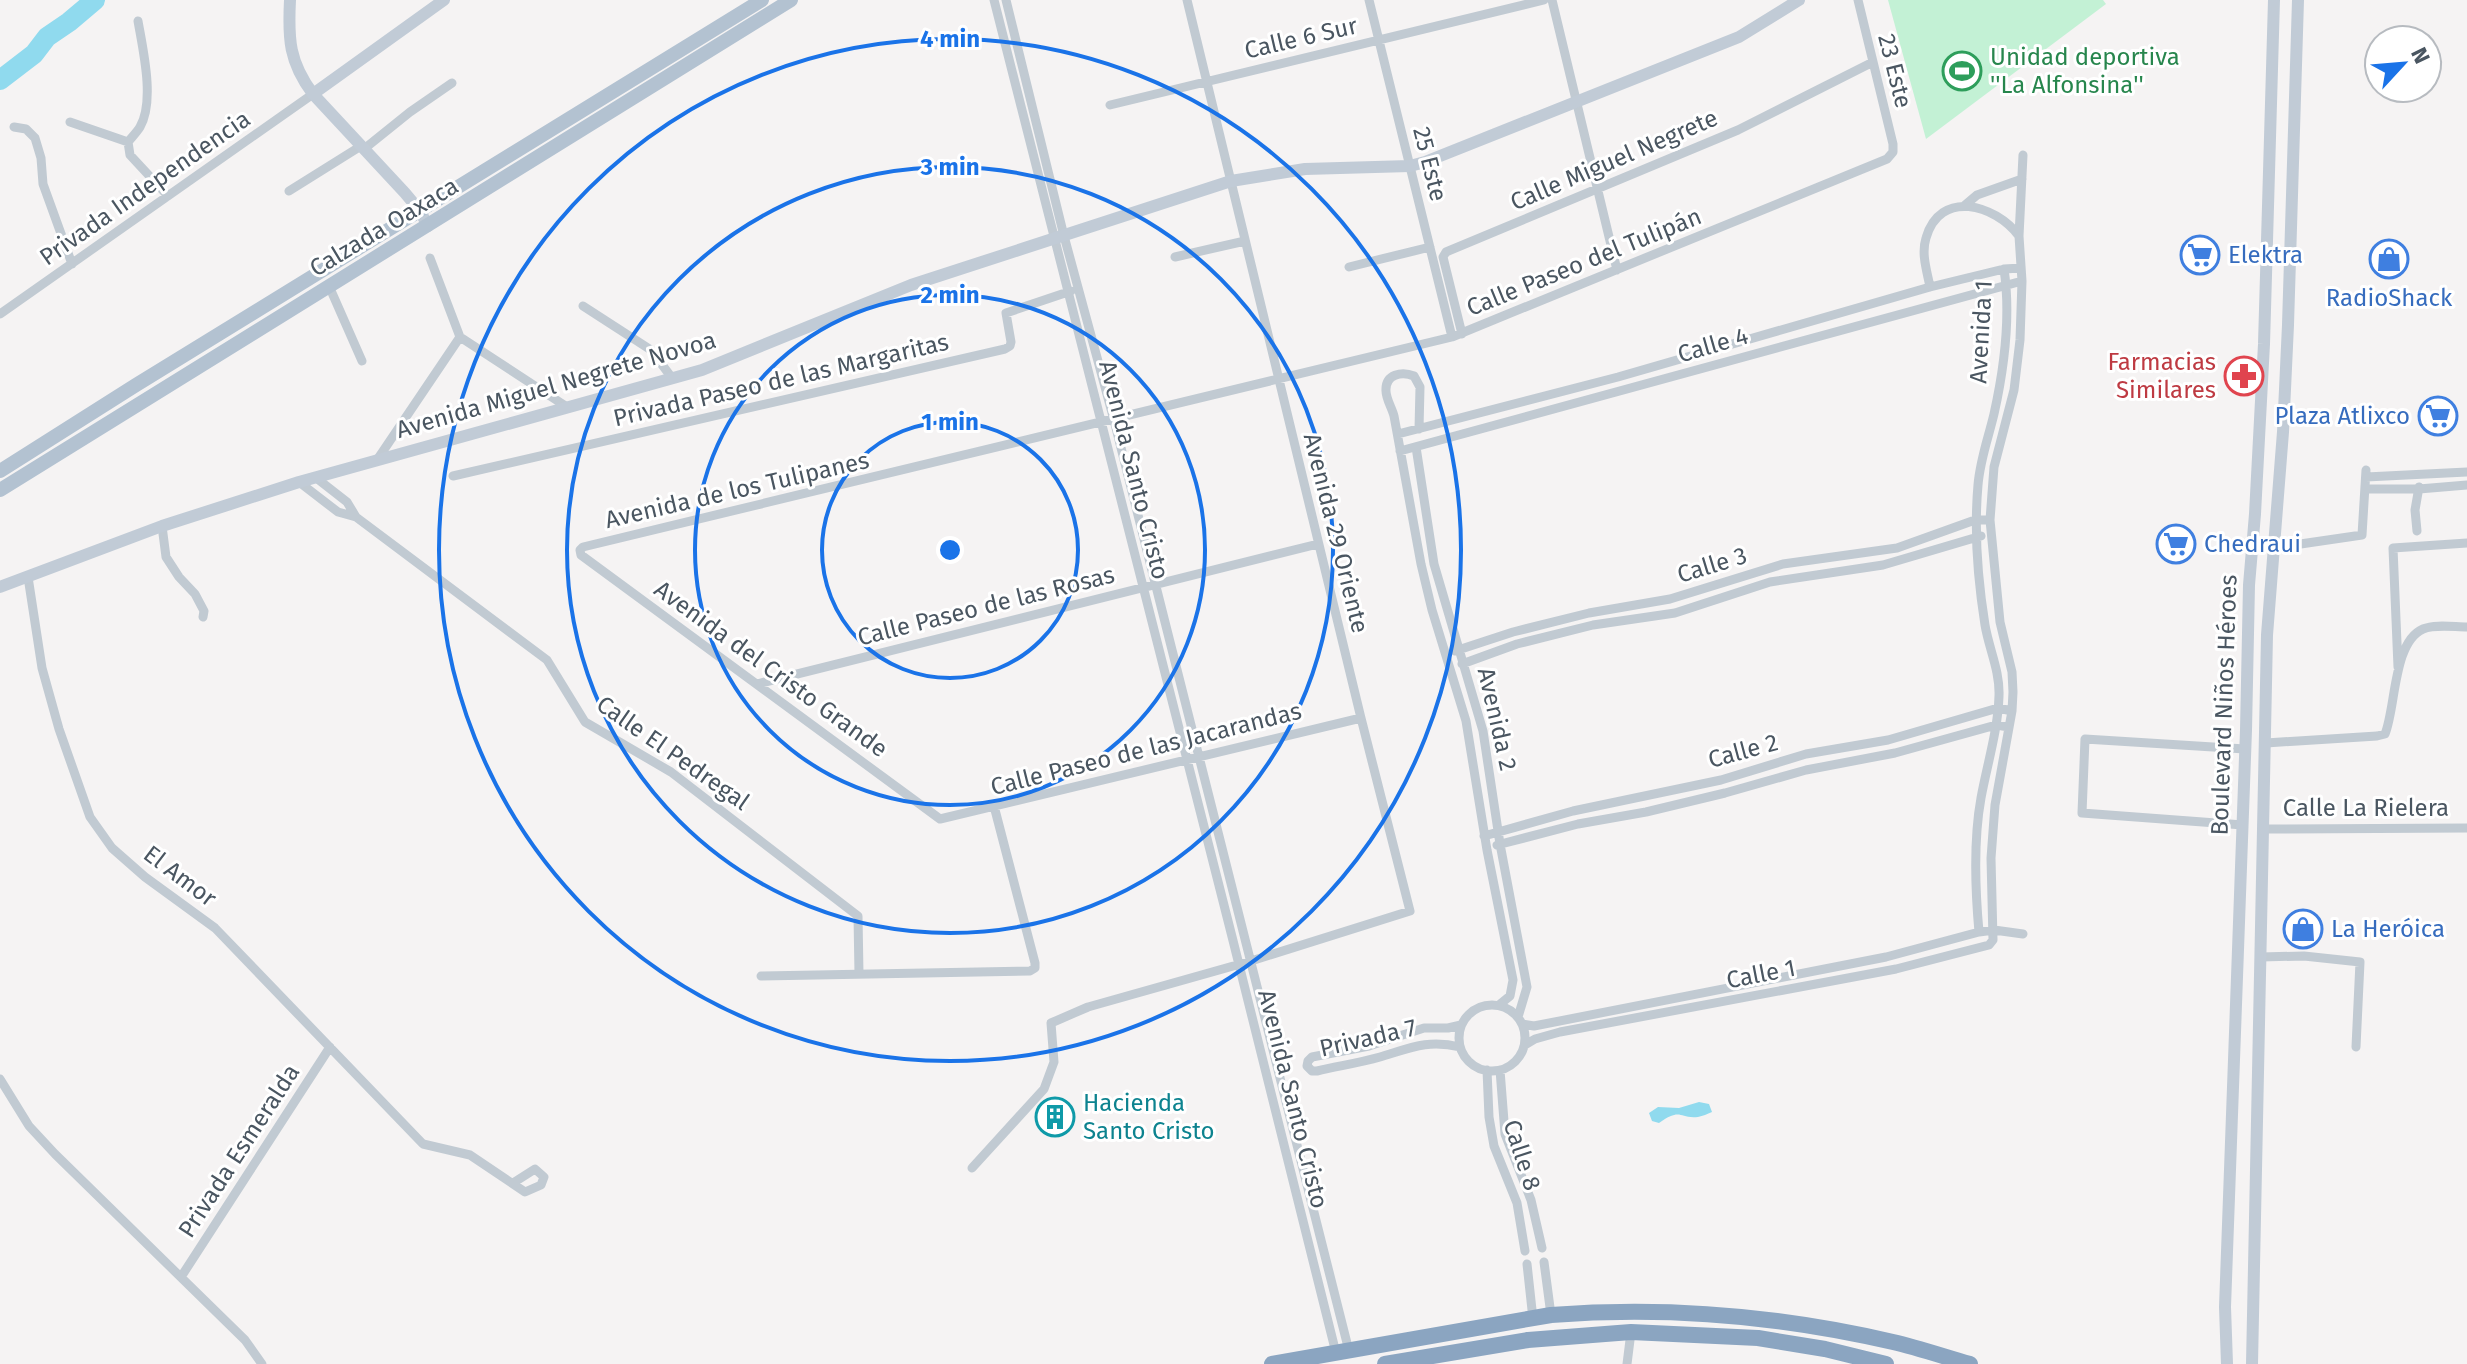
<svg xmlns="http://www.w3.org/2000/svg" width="2467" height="1364" viewBox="0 0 2467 1364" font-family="'Fira Sans',sans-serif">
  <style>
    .green { fill: #c3f1d5 }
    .water { fill: #90daee }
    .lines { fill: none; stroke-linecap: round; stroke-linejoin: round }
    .river { stroke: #90daee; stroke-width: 20 }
    .street { stroke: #c1cad2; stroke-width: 9 }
    .secondary { stroke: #c1cbd6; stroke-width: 12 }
    .primary { stroke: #b3c2d1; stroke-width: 14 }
    .highway { stroke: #8ba5c1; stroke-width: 16 }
    .ring { fill: none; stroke: #1a73e8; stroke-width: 4 }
    .labels { text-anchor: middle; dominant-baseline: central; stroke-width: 6; stroke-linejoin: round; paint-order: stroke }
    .street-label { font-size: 24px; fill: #4a5661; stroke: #fff }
    .leisure-label { font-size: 24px; fill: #27864d; stroke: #fff; text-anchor: start }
    .shop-label { font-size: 24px; fill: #366cbe; stroke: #fff; text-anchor: start }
    .health-label { font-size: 24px; fill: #be3a42; stroke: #fff; text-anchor: end }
    .culture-label { font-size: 24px; fill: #0d838f; stroke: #fff; text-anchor: start }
    .centre { fill: #1a73e8; stroke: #fff; stroke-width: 4 }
    .ring-label { font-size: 24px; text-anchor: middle; font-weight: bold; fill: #1a73e8; stroke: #fff; stroke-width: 6; stroke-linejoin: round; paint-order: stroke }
  </style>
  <rect width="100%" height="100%" fill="#f5f3f3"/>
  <path class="green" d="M1888 0H2103L2106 4 1926 139Z"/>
  <path class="water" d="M1699 1102 1709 1104 1712 1112C1707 1114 1703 1116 1698 1117 1678 1119 1682 1107 1659 1123L1652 1121 1649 1113 1658 1107 1679 1108Z"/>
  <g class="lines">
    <path class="river" d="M0 80 34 54 47 37 69 22 95 0"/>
    <path class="street" d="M994 0C1105 452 1226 901 1336 1353
      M1006 0 1064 236 1114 420 1349 1351
      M1369 0 1452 337
      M1552 0 1617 270
      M138 21C143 50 155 101 140 127 137 132 132 137 128 142L130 155 168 196
      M1110 105 1544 0
      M70 122 128 142
      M14 127 26 129 35 138 41 158 43 184 72 264
      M364 149 410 112 452 83
      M289 191 361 146
      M1964 206 1977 195 2022 179
      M1175 257 1245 241
      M1349 267 1430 247
      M329 286 362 361
      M1930 287C1927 271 1921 254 1926 238 1940 189 1995 204 2019 236
      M583 306 651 350 672 378
      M0 314 313 94
      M1462 334 1443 257 1446 252 1738 130 1873 62
      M460 337 567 407
      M1419 429 1420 387 1414 376C1402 371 1385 374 1386 391 1386 399 1392 408 1394 416L1421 564 1432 610 1466 721 1487 850 1513 980 1510 996 1499 1005
      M1398 434 1618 377 1930 287 2004 269 2021 268
      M1416 447 1434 564 1483 731 1500 844 1527 987 1518 1017
      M1400 451 2022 281
      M377 460 460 337 430 258
      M453 476 1005 349 1010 346 1011 342 1006 313 1071 291
      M315 477 347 502 356 517
      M2366 477 2467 472
      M299 482 338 512 356 517 547 660 585 722 671 772 858 916 859 974
      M2365 489H2419L2467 485
      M162 526 166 557 179 577 195 594 204 611 203 617
      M2417 531 2415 510 2419 487
      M2273 548 2362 535 2366 470
      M28 577 42 668 59 729 90 817 112 848 145 877 215 928 423 1144 470 1155 525 1192 541 1185 544 1177 535 1169 513 1183
      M1455 651 1513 632 1589 613 1670 599 1783 564 1897 548 1975 520H1990
      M1462 664 1517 644 1593 625 1675 613 1770 582 1883 565 1981 536
      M2398 667 2393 548 2467 543
      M757 684 1318 544
      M1361 718 940 819 581 555 580 550 583 547 1452 337 1887 159 1893 152V144L1858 0
      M2266 743 2377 736 2385 734C2396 707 2393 642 2423 629 2435 624 2454 627 2467 627
      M2243 825 2082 813 2085 739 2245 749
      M2265 829 2467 828
      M1484 836 1573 811 1721 780 1806 754 1888 740 1998 708 2012 711
      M1497 845 1578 824 1646 812 1725 793 1806 770 1895 753 1996 725 2009 727
      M1979 932C1975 888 1973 842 1981 798 1987 765 1998 730 1999 696 2000 671 1989 649 1985 625 1978 581 1974 530 1978 485 1980 460 1988 439 1994 414 2004 369 2011 316 2004 269
      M2261 957 2304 956 2360 962 2356 1047
      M761 976 1030 971 1035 968V963L994 806
      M1459 1038a33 33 0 1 1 66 0a33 33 0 1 1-66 0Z
      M1522 1024 1534 1026 1886 957 1979 932 1994 930 2023 934
      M1525 1045 1535 1039 1560 1032 1896 969 1989 945 1993 940 1991 858 1995 805 2012 711 2013 692 2012 672 2000 622 1990 520 1994 467 2014 390 2020 340 2022 281 2019 236 2023 155
      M1460 1047C1428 1039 1410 1048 1380 1057 1359 1063 1338 1066 1317 1071H1312L1307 1066 1308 1061 1312 1057 1369 1046 1424 1028H1448L1461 1025
      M1487 1070 1489 1117 1494 1146 1517 1203 1525 1251
      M1500 1070 1505 1134 1531 1200 1542 1248
      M0 1079 29 1126 55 1154 245 1340 262 1364
      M972 1168 1044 1089 1054 1062 1051 1023 1088 1007 1251 961 1410 911 1361 718 1187 0
      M1544 1262 1551 1315
      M1527 1264 1533 1319
      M181 1277 330 1047
      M1627 1364 1631 1332"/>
    <path class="secondary" d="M290 0C288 39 289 62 313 94L405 193 420 211 428 226
      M313 94 444 0
      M0 587 162 526 299 482 702 370 911 285 1231 181 1305 169 1410 166 1425 162 1739 37 1799 0
      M2227 1364 2225 1307 2246 730 2249 585 2255 514 2264 344 2274 0
      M2252 1364 2267 635 2283 432 2288 325 2298 0"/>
    <path class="primary" d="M0 471 136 385 762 0
      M0 490 791 0"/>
    <path class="highway" d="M1272 1364 1551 1315C1666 1306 1781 1316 1893 1342 1919 1348 1945 1357 1970 1364
      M1385 1364 1528 1340 1631 1332 1758 1338 1825 1349 1886 1364"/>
  </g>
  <g class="ring">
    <circle cx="950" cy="550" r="128"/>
    <circle cx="950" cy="550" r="255"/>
    <circle cx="950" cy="550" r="383"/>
    <circle cx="950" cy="550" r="511"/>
  </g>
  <defs>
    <symbol id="stadium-ring" viewBox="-11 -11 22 22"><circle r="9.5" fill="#fff" stroke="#2e9e5b" stroke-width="1.5"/><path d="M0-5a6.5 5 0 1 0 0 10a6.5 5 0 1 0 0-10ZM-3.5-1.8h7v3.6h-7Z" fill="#2e9e5b"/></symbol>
    <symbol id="supermarket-ring" viewBox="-11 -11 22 22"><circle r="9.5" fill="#fff" stroke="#3f7fe0" stroke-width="1.5"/><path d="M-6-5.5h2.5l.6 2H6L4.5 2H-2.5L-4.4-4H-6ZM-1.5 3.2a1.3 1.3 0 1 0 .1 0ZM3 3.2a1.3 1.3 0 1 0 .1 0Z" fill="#3f7fe0"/></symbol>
    <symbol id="shop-ring" viewBox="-11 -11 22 22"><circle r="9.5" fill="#fff" stroke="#3f7fe0" stroke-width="1.5"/><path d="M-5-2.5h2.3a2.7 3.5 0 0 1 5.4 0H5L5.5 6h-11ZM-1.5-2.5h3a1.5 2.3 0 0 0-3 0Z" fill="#3f7fe0"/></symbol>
    <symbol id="pharmacy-ring" viewBox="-11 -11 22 22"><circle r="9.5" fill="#fff" stroke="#e0444e" stroke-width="1.5"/><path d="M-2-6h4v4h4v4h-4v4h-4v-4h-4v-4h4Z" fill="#e0444e"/></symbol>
    <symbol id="building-ring" viewBox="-11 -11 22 22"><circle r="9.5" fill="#fff" stroke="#0f9aa8" stroke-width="1.5"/><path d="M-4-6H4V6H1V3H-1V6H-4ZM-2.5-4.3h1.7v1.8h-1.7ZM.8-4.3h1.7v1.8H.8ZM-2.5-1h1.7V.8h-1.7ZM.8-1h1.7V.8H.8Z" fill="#0f9aa8"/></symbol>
  </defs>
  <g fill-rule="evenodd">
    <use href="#stadium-ring" x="1940" y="49" width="44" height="44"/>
    <use href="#supermarket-ring" x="2178" y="233" width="44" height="44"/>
    <use href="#shop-ring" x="2367" y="237" width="44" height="44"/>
    <use href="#pharmacy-ring" x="2222" y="354" width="44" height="44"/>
    <use href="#supermarket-ring" x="2416" y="394" width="44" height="44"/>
    <use href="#supermarket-ring" x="2154" y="522" width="44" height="44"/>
    <use href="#shop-ring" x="2281" y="907" width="44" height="44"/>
    <use href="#building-ring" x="1033" y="1095" width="44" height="44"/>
  </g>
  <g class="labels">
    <g class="street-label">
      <text transform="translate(1301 38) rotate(-13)">Calle 6 Sur</text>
      <text transform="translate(1895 71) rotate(76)">23 Este</text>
      <text transform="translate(1614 160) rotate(-23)">Calle Miguel Negrete</text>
      <text transform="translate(1430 164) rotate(76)">25 Este</text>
      <text transform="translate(145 188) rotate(-35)">Privada Independencia</text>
      <text transform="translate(384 227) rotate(-31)">Calzada Oaxaca</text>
      <text transform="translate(1584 262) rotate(-22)">Calle Paseo del Tulipán</text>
      <text transform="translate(1981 332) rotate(-87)">Avenida 1</text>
      <text transform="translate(1713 345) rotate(-16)">Calle 4</text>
      <text transform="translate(781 380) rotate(-13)">Privada Paseo de las Margaritas</text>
      <text transform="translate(556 385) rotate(-16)">Avenida Miguel Negrete Novoa</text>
      <text transform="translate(1134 470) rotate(76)">Avenida Santo Cristo</text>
      <text transform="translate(737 490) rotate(-13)">Avenida de los Tulipanes</text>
      <text transform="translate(1336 533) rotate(76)">Avenida 29 Oriente</text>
      <text transform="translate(1712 565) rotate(-17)">Calle 3</text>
      <text transform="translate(986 606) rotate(-14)">Calle Paseo de las Rosas</text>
      <text transform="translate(771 669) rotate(36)">Avenida del Cristo Grande</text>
      <text transform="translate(2224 705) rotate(-88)">Boulevard Niños Héroes</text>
      <text transform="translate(1497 719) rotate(77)">Avenida 2</text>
      <text transform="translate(1146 749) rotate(-14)">Calle Paseo de las Jacarandas</text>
      <text transform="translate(1743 751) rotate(-15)">Calle 2</text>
      <text transform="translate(673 753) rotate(35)">Calle El Pedregal</text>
      <text x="2366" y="808">Calle La Rielera</text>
      <text transform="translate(180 876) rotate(37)">El Amor</text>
      <text transform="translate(1761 974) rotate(-11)">Calle 1</text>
      <text transform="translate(1368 1038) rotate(-13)">Privada 7</text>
      <text transform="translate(1293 1099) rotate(76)">Avenida Santo Cristo</text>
      <text transform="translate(239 1151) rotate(-57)">Privada Esmeralda</text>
      <text transform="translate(1522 1155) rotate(72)">Calle 8</text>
    </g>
    <g class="leisure-label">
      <text x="1990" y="57">Unidad deportiva<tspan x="1990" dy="28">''La Alfonsina''</tspan></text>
    </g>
    <g class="shop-label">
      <text x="2228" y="255">Elektra</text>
      <text x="2389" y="298" text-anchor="middle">RadioShack</text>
      <text x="2410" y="416" text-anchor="end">Plaza Atlixco</text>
      <text x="2204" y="544">Chedraui</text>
      <text x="2331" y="929">La Heróica</text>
    </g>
    <g class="health-label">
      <text x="2216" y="362">Farmacias<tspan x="2216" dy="28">Similares</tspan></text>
    </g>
    <g class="culture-label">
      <text x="1083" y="1103">Hacienda<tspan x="1083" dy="28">Santo Cristo</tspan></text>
    </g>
  </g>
  <circle cx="950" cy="550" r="12" class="centre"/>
  <g class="ring-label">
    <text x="950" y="47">4 min</text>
    <text x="950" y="175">3 min</text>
    <text x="950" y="303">2 min</text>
    <text x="950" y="430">1 min</text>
  </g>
  <g transform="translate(2403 64) rotate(64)"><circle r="38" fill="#ffffff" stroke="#b7bbc0" stroke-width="2"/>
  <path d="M0-6L14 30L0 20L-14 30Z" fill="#1a73e8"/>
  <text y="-12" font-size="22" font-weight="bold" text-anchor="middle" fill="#4a5661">N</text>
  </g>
</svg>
